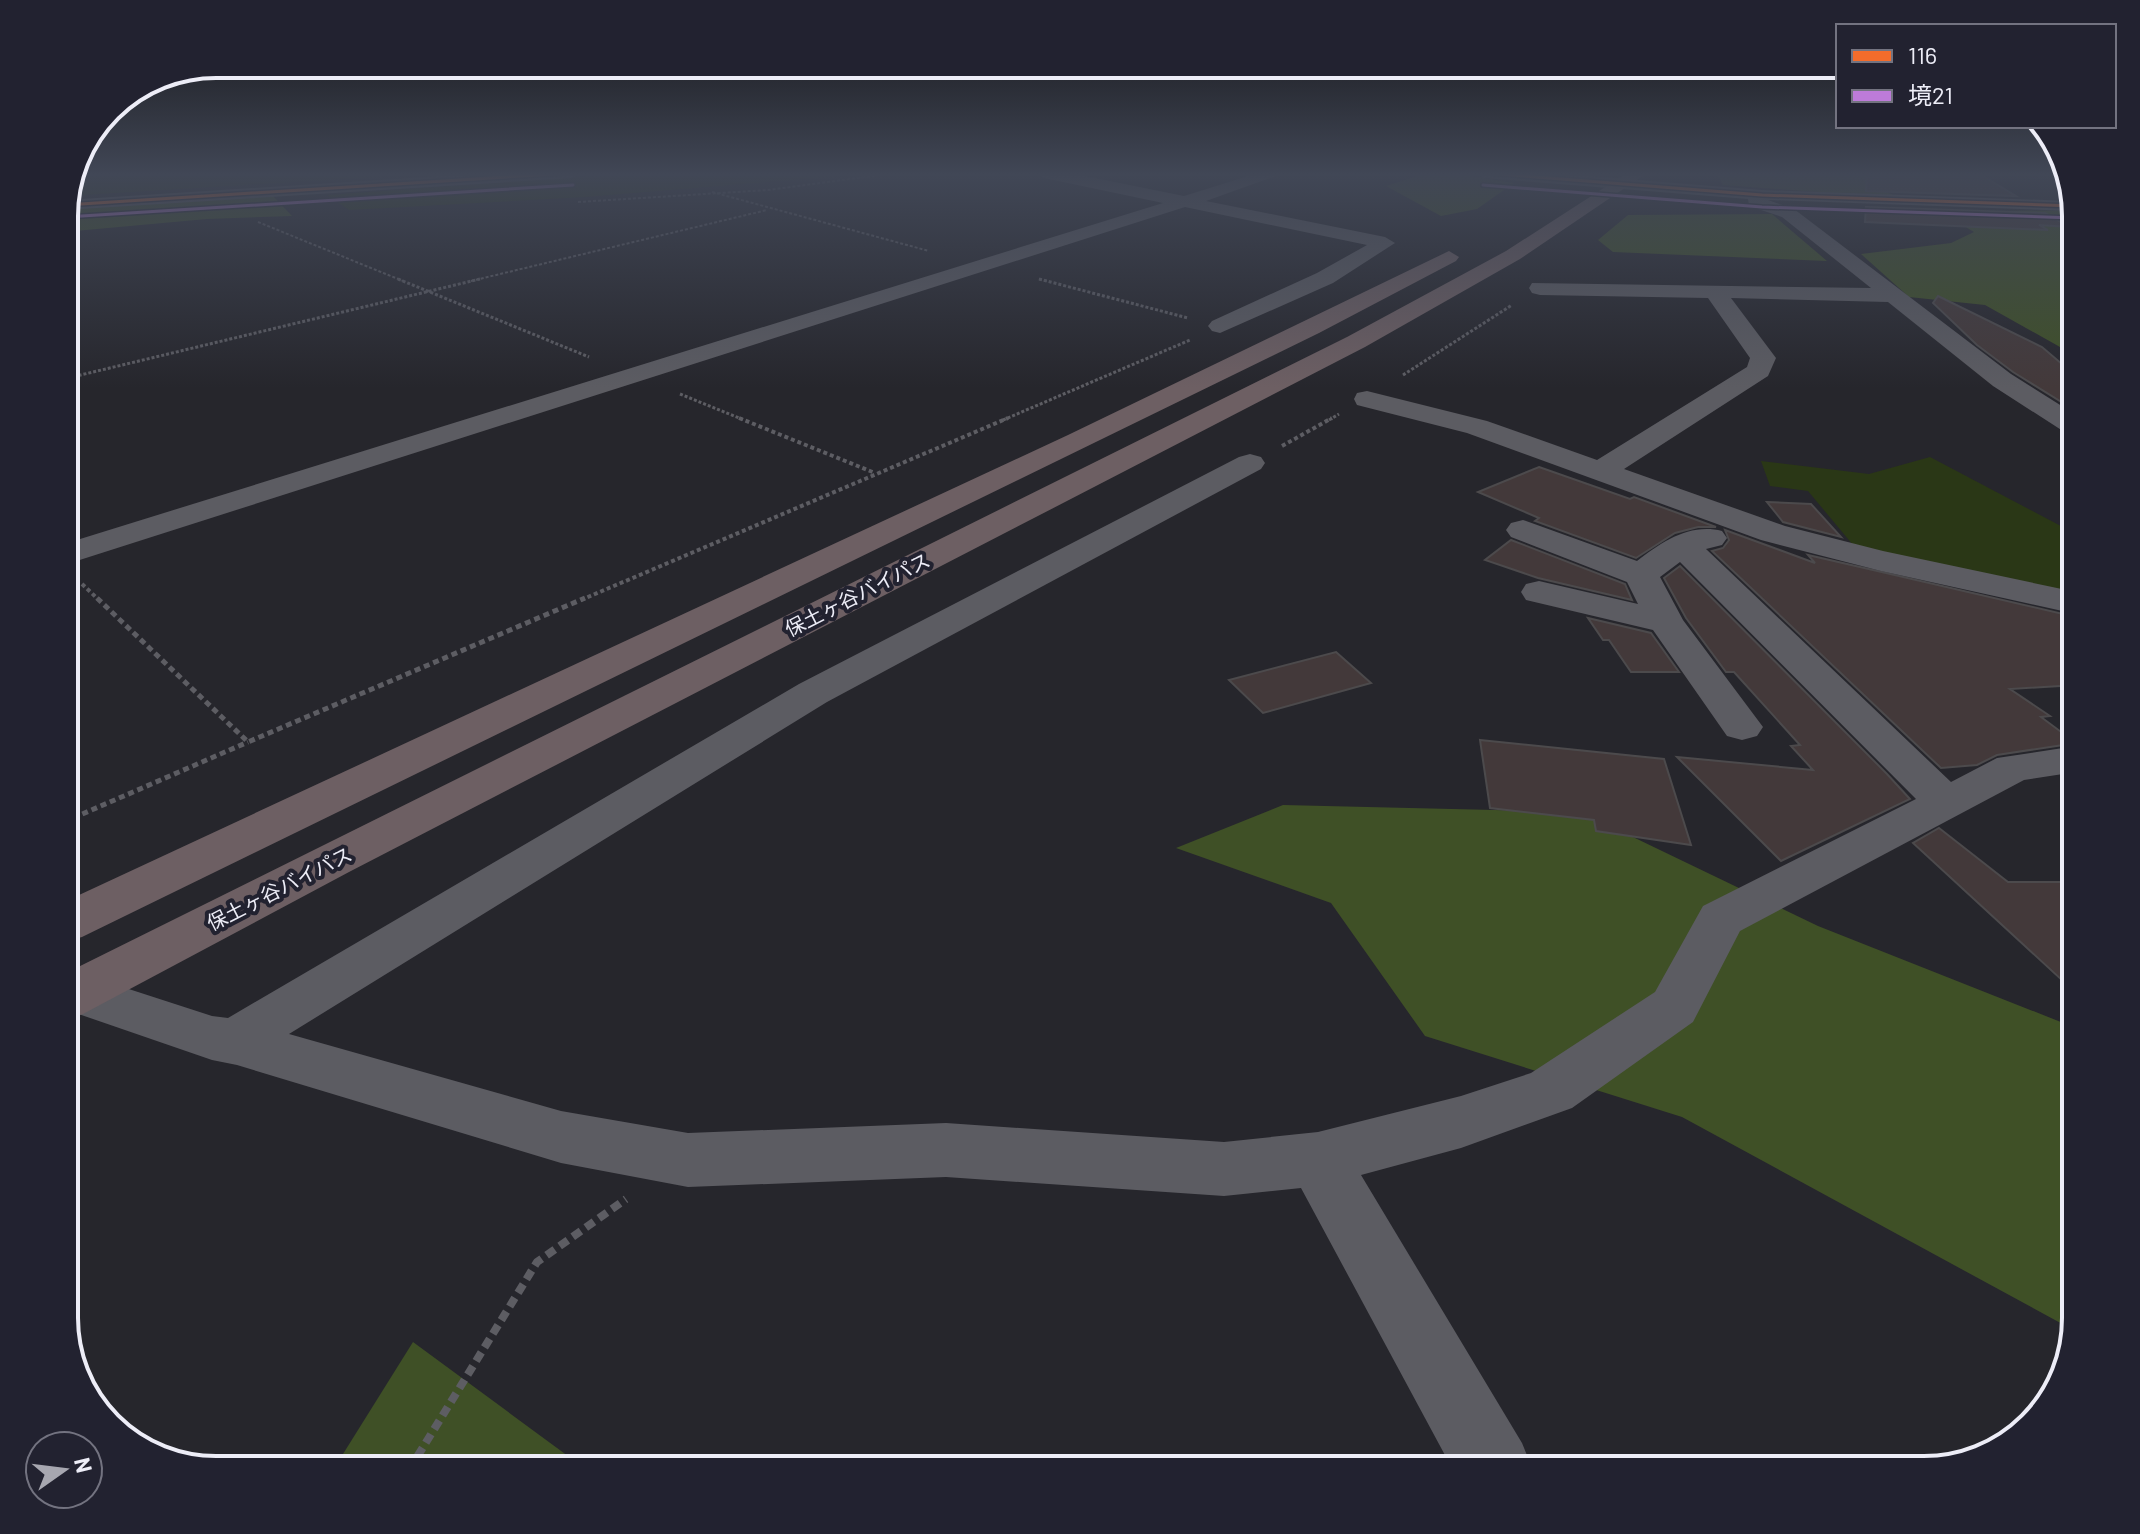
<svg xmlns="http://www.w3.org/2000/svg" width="2140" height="1534" viewBox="0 0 2140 1534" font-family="Barlow,'Noto Sans JP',sans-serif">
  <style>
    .green { fill: #2a3716 }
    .forest { fill: #3f5026 }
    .building { fill: #43393a; stroke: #4c4a4c; stroke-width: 2 }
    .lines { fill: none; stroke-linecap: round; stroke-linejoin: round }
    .path-far4 { stroke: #5d5d63; stroke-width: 2; stroke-dasharray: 3 2; stroke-linecap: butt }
    .path-far3 { stroke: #5d5d63; stroke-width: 3; stroke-dasharray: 3 2; stroke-linecap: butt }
    .path-far2 { stroke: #5d5d63; stroke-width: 4; stroke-dasharray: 4 3; stroke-linecap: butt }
    .path-far1 { stroke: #5d5d63; stroke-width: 5; stroke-dasharray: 6 4; stroke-linecap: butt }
    .path { stroke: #5d5d63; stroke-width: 8; stroke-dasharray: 10 6; stroke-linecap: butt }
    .minor { fill: #5c5c62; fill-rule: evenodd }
    .highway { fill: #6d5f63; fill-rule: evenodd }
    .bus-1-casing { stroke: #222230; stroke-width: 6 }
    .bus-2-casing { stroke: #222230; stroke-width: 6 }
    .bus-1 { stroke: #f36c2b; stroke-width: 3 }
    .bus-2 { stroke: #bd7bd9; stroke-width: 3 }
    .labels { text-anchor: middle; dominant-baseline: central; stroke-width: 8; stroke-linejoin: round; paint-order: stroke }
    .street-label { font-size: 20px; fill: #ededf7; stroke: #222230 }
    .rim { fill: none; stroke: #ededf7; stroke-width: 4 }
  </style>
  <rect width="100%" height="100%" fill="#26262c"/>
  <path class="green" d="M73 173H440L67 196Z
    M630 173 853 175 585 197 349 210 327 195Z
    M1930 457 2076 534V597L1858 551 1808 491 1770 486 1761 461 1869 474Z"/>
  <path class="forest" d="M1427 173H1452L1514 183 1477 209 1441 216 1386 186Z
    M1774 173H1880L1875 187 1900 198 1723 185 1718 176Z
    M272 195 292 216 207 219 64 232V207Z
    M2075 210 2076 356 1985 305 1909 297 1861 254 1951 243 1974 232 1941 212Z
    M1772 214 1827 261 1613 252 1598 240 1628 215Z
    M1283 805 1581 812 1818 926 2076 1028V1319L2045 1410 2035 1419 2066 1326 1682 1117 1425 1036 1331 903 1176 848Z
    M413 1342 587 1470H333Z"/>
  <path class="building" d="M1867 173H1978L2016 196 1866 191Z
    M1866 207 2045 213 2069 227 2039 225 2048 230 1865 222Z
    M1938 296 2042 347 2076 376V411L2013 372 1977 345 1933 303Z
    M1539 467 1630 499 1634 497 1716 527H1698L1675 533 1636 558 1535 521 1539 518 1478 492Z
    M1767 502 1811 504 1841 537 1783 522Z
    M1725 530 1815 563 1808 555 2076 617V685L2010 689 2050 716 2041 717 2076 743 1997 755 1977 765 1941 768 1712 551 1723 548 1729 540Z
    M1511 540 1625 584 1632 600 1538 578 1485 560Z
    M1680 566 1887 774 1910 799 1781 861 1677 757 1813 770 1791 746 1800 745 1734 672H1726L1686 618 1664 578Z
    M1588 618 1651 633 1679 672H1631L1609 640H1603Z
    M1336 652 1371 683 1263 713 1229 680Z
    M1480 740 1664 759 1691 845 1596 831 1594 820 1490 808Z
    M1939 828 2008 882H2076V993L1913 843Z"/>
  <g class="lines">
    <path class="path-far4" d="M712 192 929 251
      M578 202 768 190 895 173
      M258 222 403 281
      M1039 279 1047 281
      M471 281 767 210"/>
    <path class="path-far3" d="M398 279 589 357
      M1039 279 1188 318
      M1403 375 1512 305
      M64 379 480 279
      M680 394 744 420
      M1003 420 1190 340
      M1329 420 1339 414"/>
    <path class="path-far2" d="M739 418 875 473
      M1282 446 1332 418
      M82 584 99 600
      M581 600 1008 418"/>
    <path class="path-far1" d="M97 598 248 742 585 598
      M64 822 248 742"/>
    <path class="path" d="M409 1470 537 1262 626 1199"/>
    <path class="minor" d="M487 173H580L572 178 64 210 66 200Z
      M1036 173H1070L1184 196 1258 173H1284L1206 201 1385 237 1395 243 1333 283 1220 333 1212 331 1208 326 1212 321 1317 273 1367 245 1185 207 64 565V544L1163 203 1044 178Z
      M1476 173H1552L1762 190 2072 201 2074 211 1768 200 1794 209 2011 374 2076 415V435L2066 433 1993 386 1888 302 1731 298 1776 358 1768 376 1624 469 1785 526 1883 551 2076 592V614L1881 571 1761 540 1467 433 1357 405 1354 399 1357 393 1367 391 1487 421 1597 460 1747 367 1750 358 1708 298 1540 295 1532 293 1529 288 1532 283 1871 288 1782 217 1749 206 1748 199 1484 178Z
      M1250 454 1261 457 1265 463 1261 469 827 702 289 1034 561 1111 688 1133 946 1123 1224 1142 1318 1132 1461 1096 1531 1073 1655 992 1703 906 1916 799 1680 562 1660 577 1683 620 1763 727 1757 736 1742 740 1727 736 1653 630 1526 600 1521 592 1526 584 1539 581 1638 604 1627 582 1511 537 1506 530 1511 523 1523 520 1637 561C1662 542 1689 523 1722 531L1727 538 1722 545 1706 549 1951 782 1997 758 2076 746V772L2024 780 1740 931 1693 1022 1572 1108 1461 1148 1361 1175 1522 1443 1533 1470H1453L1301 1188 1224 1196 946 1177 688 1187 561 1163 237 1065 212 1060 64 1009V968L212 1016 228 1018 799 684 1239 457Z"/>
    <path class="highway" d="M1627 173H1647L1520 259 1365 347 349 872 83 1014 64 1020V974L1347 337 1506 251Z
      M1449 251 1459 257 1456 261 1319 333 82 937 64 942V902L1068 435Z"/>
    <defs>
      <path id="bus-1" d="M1488 173 1762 195 2074 206
        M65 205 567 173"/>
      <path id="bus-2" d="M1483 185 1762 207 2074 218
        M66 217 573 185"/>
    </defs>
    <use href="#bus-1" class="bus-1-casing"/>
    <use href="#bus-2" class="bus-2-casing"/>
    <use href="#bus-1" class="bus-1"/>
    <use href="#bus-2" class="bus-2"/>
  </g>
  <linearGradient id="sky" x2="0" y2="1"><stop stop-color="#151518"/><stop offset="0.45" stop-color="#414756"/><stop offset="1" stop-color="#414756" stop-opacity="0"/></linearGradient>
  <rect width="2140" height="388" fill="url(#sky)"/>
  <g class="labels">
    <g class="street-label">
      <text transform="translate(857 594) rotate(-27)">保土ヶ谷バイパス</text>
      <text transform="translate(279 888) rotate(-27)">保土ヶ谷バイパス</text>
    </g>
  </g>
  <path d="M0 0H2140V1534H0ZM216 78H1924A138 138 0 0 1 2062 216V1318A138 138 0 0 1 1924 1456H216A138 138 0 0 1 78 1318V216A138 138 0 0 1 216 78Z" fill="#222230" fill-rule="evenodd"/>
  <path class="rim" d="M216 78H1924A138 138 0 0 1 2062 216V1318A138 138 0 0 1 1924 1456H216A138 138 0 0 1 78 1318V216A138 138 0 0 1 216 78Z"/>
  <rect x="1836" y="24" width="280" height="104" fill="#222230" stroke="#737380" stroke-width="2"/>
  <rect x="1852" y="50" width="40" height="12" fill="#f36c2b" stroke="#737380" stroke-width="2"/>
  <text x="1908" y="64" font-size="24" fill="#ededf7">116</text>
  <rect x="1852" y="90" width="40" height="12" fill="#bd7bd9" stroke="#737380" stroke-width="2"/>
  <text x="1908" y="104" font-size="24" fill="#ededf7">境21</text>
  <g transform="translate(64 1470) rotate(76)"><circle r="38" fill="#222230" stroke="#737380" stroke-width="2"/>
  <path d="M0-6L14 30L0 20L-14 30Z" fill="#a7a7b0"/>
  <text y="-12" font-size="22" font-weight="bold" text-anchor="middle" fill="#ededf7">N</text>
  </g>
</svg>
